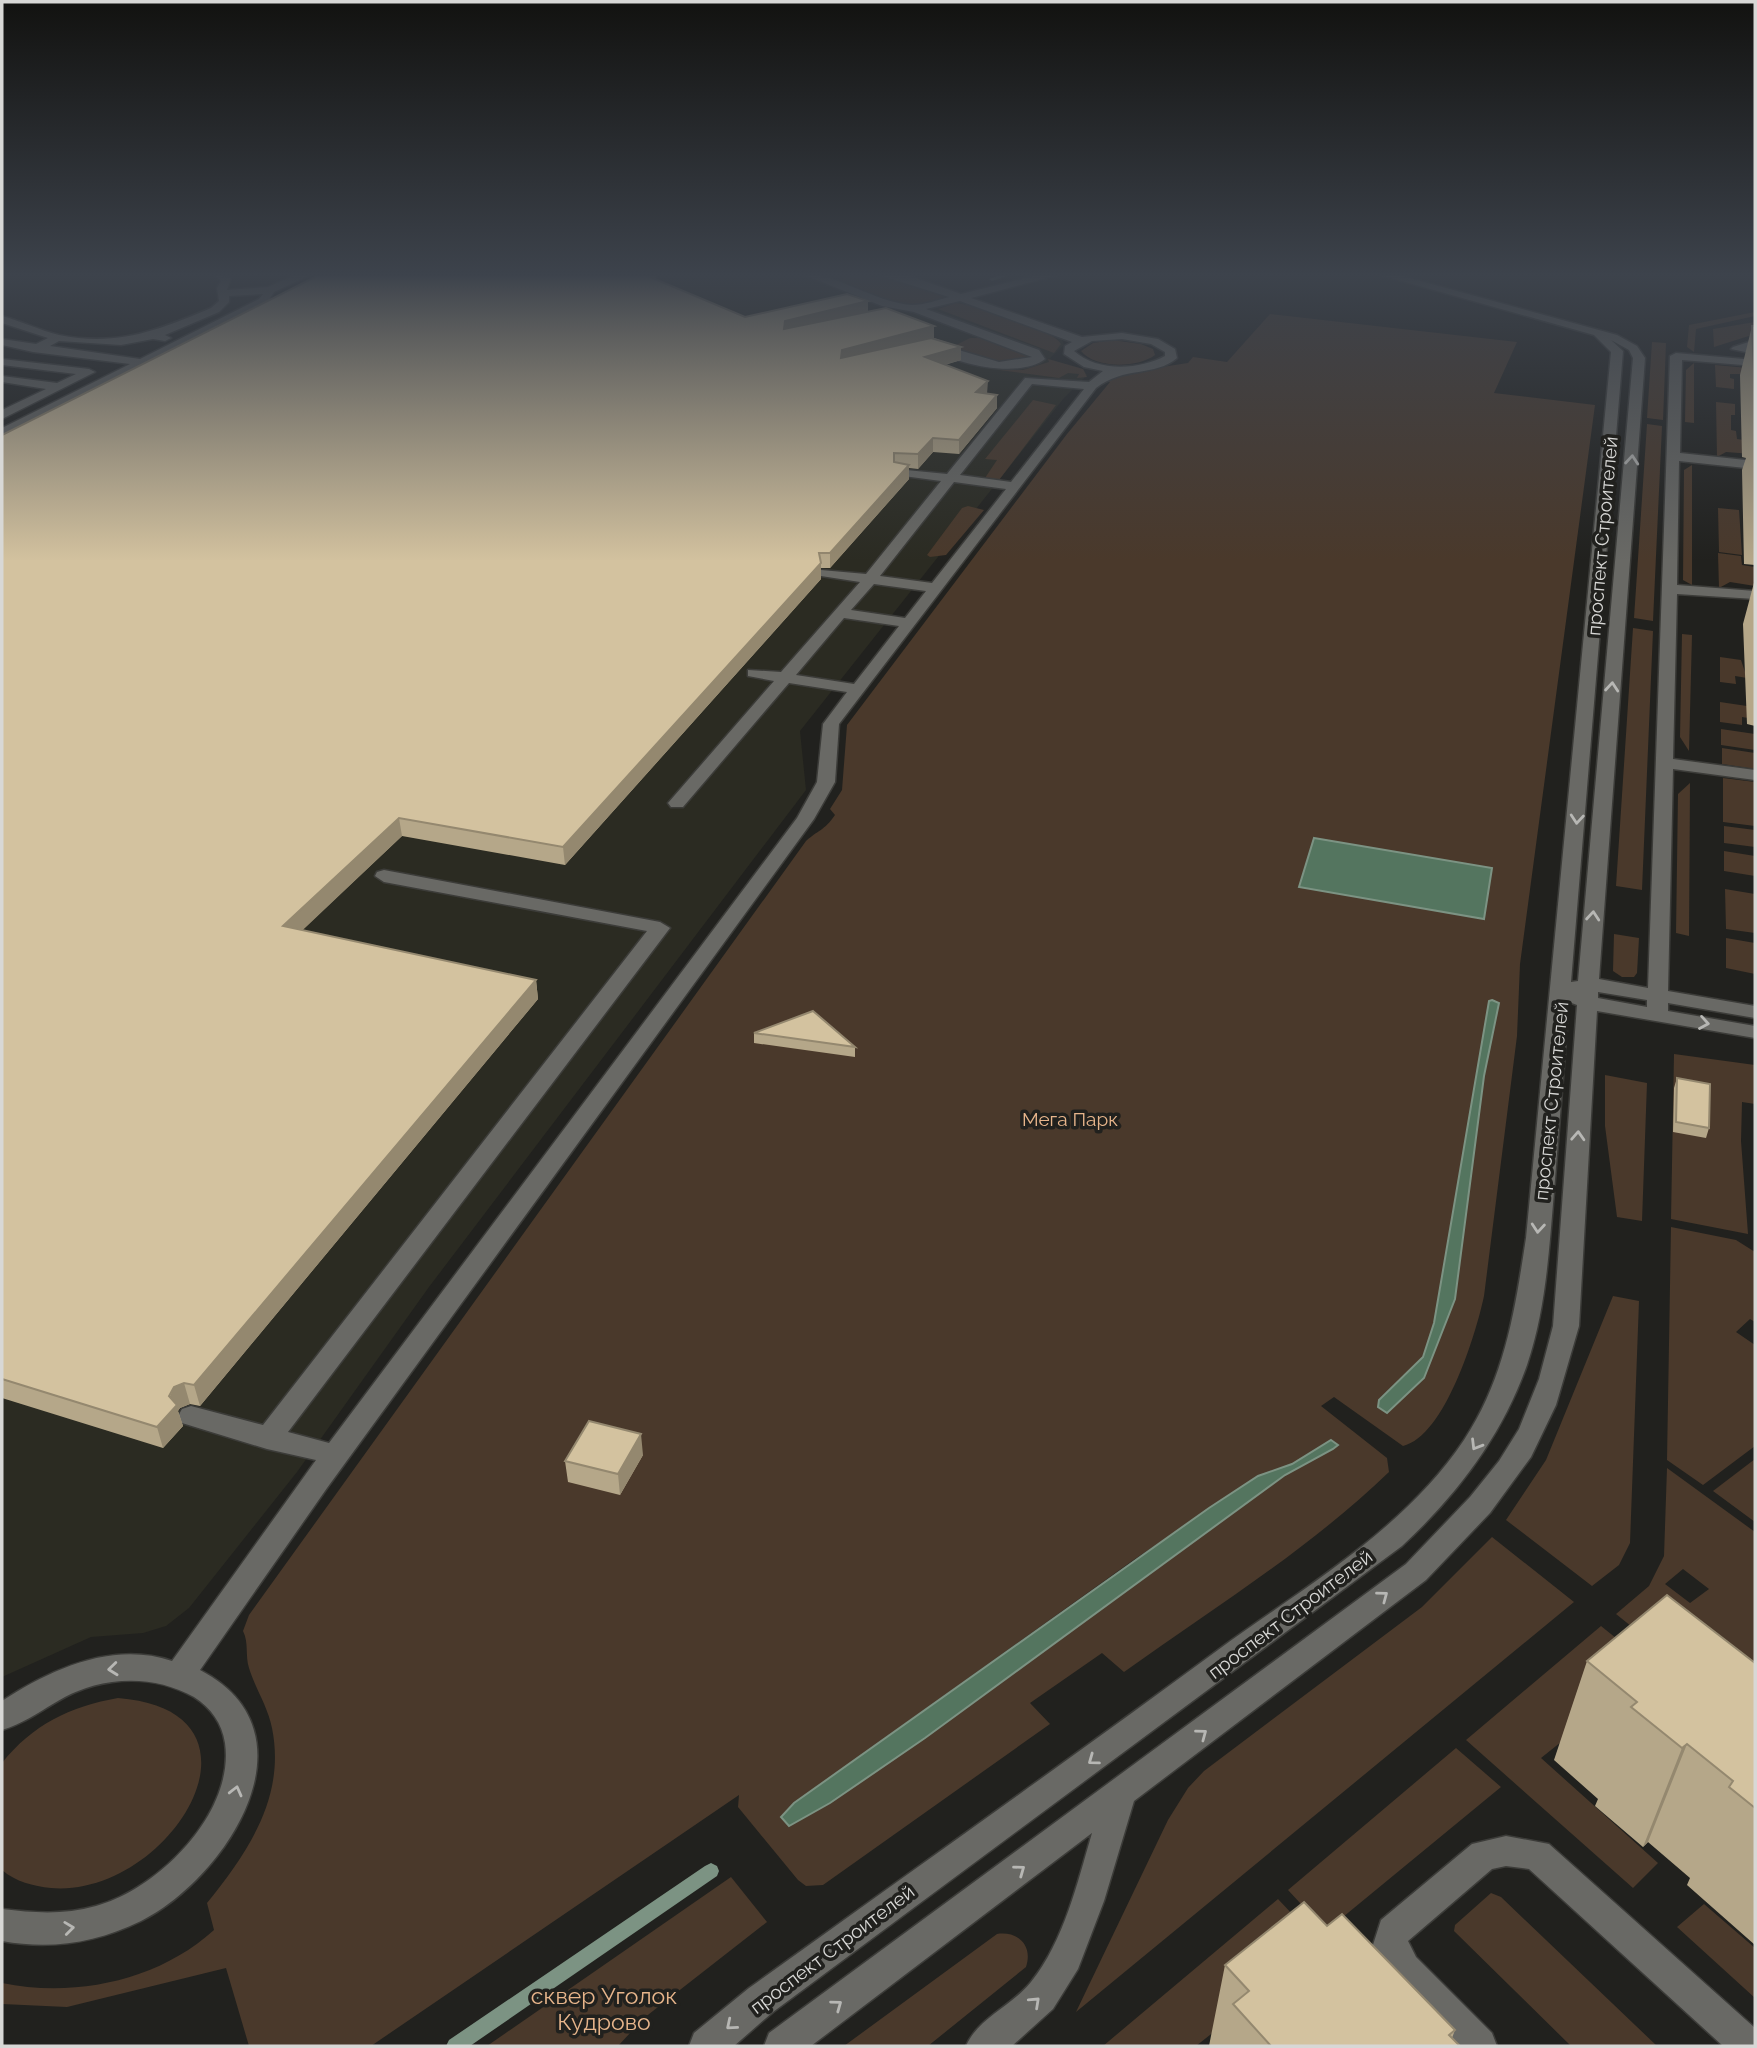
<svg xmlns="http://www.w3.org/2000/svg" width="1757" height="2048" viewBox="0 0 1757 2048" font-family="Raleway,sans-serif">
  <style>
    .built { fill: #2b2b22 }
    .green { fill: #4a392b; fill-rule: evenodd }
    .water { fill: #54755f; stroke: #7c9383; stroke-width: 2 }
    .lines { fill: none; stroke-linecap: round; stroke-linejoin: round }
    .stream { fill: #7c9383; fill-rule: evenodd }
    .minor-casing { stroke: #3c3c39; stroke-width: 3 }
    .minor { fill: #696965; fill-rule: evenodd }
    .wall { fill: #b5a789 }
    .shaded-wall { fill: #94886f }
    .building { fill: #d3c29f; stroke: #94886f; stroke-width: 2 }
    .oneway { stroke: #b7b7b4 }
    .labels { text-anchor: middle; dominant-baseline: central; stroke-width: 7; stroke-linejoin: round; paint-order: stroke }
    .street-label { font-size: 19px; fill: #d8d8d6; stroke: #21211e }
    .park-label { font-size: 19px; fill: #e7b58b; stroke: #21211e }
    .near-park-label { font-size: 23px; fill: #e7b58b; stroke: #21211e }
  </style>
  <rect width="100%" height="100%" fill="#21211e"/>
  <path class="built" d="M347 274H848L895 279 1061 337 1064 345 1049 359 1083 369 1087 375 1064 398 800 731 806 790 429 1287 297 1472 189 1608 166 1626 143 1633 91 1637 2 1677V451Z"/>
  <path class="green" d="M854 275 895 279 943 293V297C913 318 868 291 839 280Z
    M956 303C976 305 1051 328 1061 344L1054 353 938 309Z
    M1755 312V316L1696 329 1694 352 1687 347 1689 325Z
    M1270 314 1517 342 1494 393 1595 405 1520 964 1517 1036 1484 1296C1476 1334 1445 1436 1403 1446L1334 1397 1321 1406 1387 1458 1389 1472C1309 1549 1214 1608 1124 1672L1102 1653 1030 1703 1050 1724 823 1885 806 1886 798 1880 738 1807 739 1795 371 2046H249L226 1968 67 2007 2 2004V1983C74 1998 158 1981 214 1930L207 1903C248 1852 286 1797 272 1728 268 1707 255 1688 249 1668 245 1655 249 1643 243 1631L249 1615 806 841C818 830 824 831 835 815L830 809 842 790 847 725 1067 434 1110 382 1106 381 1123 373 1188 363 1193 357 1227 362ZM1489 1001 1498 1003 1484 1076 1455 1299 1424 1378 1387 1412 1379 1407V1399L1423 1357 1434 1323ZM1331 1440 1337 1445 1333 1449 1285 1475 925 1738 830 1803 789 1825 781 1817 794 1803 1132 1561 1258 1476 1292 1464Z
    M1755 322V334L1714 347 1713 329Z
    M970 338H986L1033 356 1007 364 952 347Z
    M1112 340 1141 344 1153 349 1155 355C1138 368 1095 369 1081 351L1093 343Z
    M1652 342 1666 343 1663 420 1647 418Z
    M1048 359 1083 369 1087 377 1077 378 1079 374 1068 373 1059 378 999 370H1023L1049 362Z
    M1694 363V423L1685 422 1686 370Z
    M1715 365 1748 368 1747 374H1730V378L1734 379V389L1716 387Z
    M1033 400 1056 405 999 480 985 478 997 460 985 459Z
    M1716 402 1735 404V415H1731V430L1736 431 1737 439 1751 441 1752 454 1726 452 1717 457Z
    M1647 424 1662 426 1653 621 1634 618Z
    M1692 465V585L1683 580 1684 470Z
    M968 506 984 510 946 555 930 557 927 555 962 508Z
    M1718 508 1739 510 1742 555 1719 552Z
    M1718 553 1741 556 1742 565 1755 567V586L1730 582 1719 588Z
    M1633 628 1653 631 1642 890 1616 886Z
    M1682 634 1692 635 1689 751 1680 737Z
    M1720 657 1741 660 1747 678 1735 676 1736 684 1720 682Z
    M1720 702 1747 706 1748 718 1742 717V725L1720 722Z
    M1721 729 1755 734V750L1721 745Z
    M1722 748 1755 753V769L1722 764Z
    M1723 778 1755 782V826L1723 822Z
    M1690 783 1689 936 1676 933 1678 794Z
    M1724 826 1755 830V847L1724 843Z
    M1724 851 1755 856V876L1724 871Z
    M1725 889 1755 894V933L1726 929Z
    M1614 934 1639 938 1637 973 1634 977H1622L1613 971Z
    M1726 938 1755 943V974L1726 968Z
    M1674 1054 1755 1065V1104L1742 1102 1741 1141 1748 1234 1671 1219Z
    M1605 1075 1647 1083 1642 1221 1617 1217 1605 1126Z
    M1671 1227 1736 1240 1755 1252V1322L1750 1319 1736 1332 1755 1345V1446L1703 1485 1667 1460Z
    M1613 1296 1639 1301 1630 1543 1619 1565 1592 1586 1506 1520 1546 1460Z
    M1755 1459V1522L1713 1491Z
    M1667 1468 1755 1532V1726L1616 1614 1649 1586 1664 1556ZM1683 1569 1709 1589 1690 1603 1665 1584Z
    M1492 1537 1574 1602 1076 2012 1168 1820 1188 1788 1204 1771 1422 1607Z
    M1601 1626 1755 1750 1630 1687 1541 1758 1658 1863 1633 1888 1466 1740Z
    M118 1698C284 1711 170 1898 51 1888 33 1886 16 1882 2 1870V1763C32 1725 71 1706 118 1698Z
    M1456 1748 1501 1787 1326 1931 1288 1890Z
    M731 1877 767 1922 644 2018 618 2046H487Z
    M1491 1893 1501 1897 1657 2046H1571L1454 1931 1455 1925Z
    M1278 1899 1343 1968 1287 1974 1196 2046H1103Z
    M1704 1904 1755 1948V1998L1677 1927Z
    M997 1934C1019 1931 1033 1946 1026 1967L928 2046H844Z"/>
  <path class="water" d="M1314 838 1492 868 1484 919 1299 887Z
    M1492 1000 1499 1003 1484 1076 1455 1299 1424 1378 1387 1413 1378 1407 1379 1400 1423 1357 1434 1323 1489 1001Z
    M1331 1440 1338 1445 1333 1449 1285 1475 925 1738 830 1803 789 1826 781 1817 794 1803 1209 1508 1258 1476 1292 1464Z"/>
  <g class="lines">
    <path class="stream" d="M1003 274H1013L992 281 989 279Z
      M711 1863 717 1866 719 1871 717 1876 470 2046H446L449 2040 705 1866Z"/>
    <defs>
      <path id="minor" d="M213 274 231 278 227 290 268 287 297 274H312L274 292 267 303 2 437V428L130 364 33 352 2 345V339L36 344 48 338 2 323V316C21 321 39 330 59 335 117 347 159 330 211 308L219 301 217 288 221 281ZM263 294 259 299 140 359 50 346 59 341 121 345 153 339 165 341 171 338 165 335 219 312 229 302V296Z
        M802 274C840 274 873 302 912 305 924 305 938 300 949 297L876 274 910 276 961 294 1042 274H1061L971 298 1082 337 1122 333 1158 339 1175 349 1177 358C1155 377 1124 366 1096 388L839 724 835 782 814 819 327 1488 200 1670C320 1732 228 1877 141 1921 96 1943 51 1950 2 1941V1909C35 1913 64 1915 96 1906 159 1889 235 1812 225 1743 222 1723 211 1708 194 1697 169 1683 140 1678 112 1682 60 1689 44 1717 2 1730V1701C51 1669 113 1641 172 1661L316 1460 267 1449 182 1423 178 1416 182 1409 191 1406 263 1425 647 931 384 882 375 876 377 872 384 870 660 922 670 928 288 1432 329 1443 797 818 817 782 823 724 847 692 789 683 683 807H671L668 803 774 681 748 676V670L781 672 860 582 821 576V570L866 574 941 481 896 475V469L947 474 1025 378 1089 382 1103 371 1084 367 1064 354 1065 346 1072 342 960 301 926 309 1039 350 1045 359C1020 379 953 365 929 346L935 343 999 362 1032 357 914 312 882 306ZM1122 339 1151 344 1165 352V356C1139 370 1097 372 1074 351L1092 341ZM1032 384 1084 389 1011 482 960 475ZM954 482 1006 489 932 583 880 576ZM874 584 926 591 905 618 851 610ZM844 618 899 626 854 684 796 675Z
        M1377 274H1395L1617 335 1637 346 1645 358 1599 979 1648 988 1670 356 1676 353 1755 360V366L1682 360 1680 453 1755 461V469L1679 461 1677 585 1755 591V599L1677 594 1673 759 1755 770V780L1673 769 1668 991 1755 1006V1018L1668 1003V1011L1755 1026V1038L1597 1011 1579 1326 1556 1405 1531 1457 1490 1513 1426 1580 1134 1801 1104 1901 1078 1969 1053 2009 1012 2046H966C978 2018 1012 2006 1031 1982 1064 1941 1077 1884 1092 1833L811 2046H764L769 2033 1406 1564 1470 1497 1499 1461 1519 1429 1539 1379 1553 1326 1577 1005 1569 1002C1564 1065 1559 1129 1554 1192 1549 1250 1546 1309 1527 1365 1502 1436 1457 1495 1402 1546L773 2012 734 2046H689L694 2033 749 1988C905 1876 1063 1764 1218 1650 1304 1587 1404 1530 1464 1440 1505 1378 1515 1310 1526 1238L1611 352 1594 335ZM1611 340 1629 350 1633 358 1578 981 1571 982 1623 351ZM1598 992 1647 1000V1007L1598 998Z
        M1755 340V354L1731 349 1733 347Z
        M2 359 89 369 95 372 2 419V410L46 389 2 382V376L57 383 76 374 2 365Z
        M1506 1836 1549 1844 1755 2028V2046H1723L1529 1869 1506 1866 1492 1869 1408 1941 1416 1957 1492 2033 1497 2046H1454L1392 1981 1372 1948 1381 1920 1472 1844Z"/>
    </defs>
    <use href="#minor" class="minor-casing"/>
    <use href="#minor" class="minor"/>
  </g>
  <path class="wall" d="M321 274H656V280L745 317 868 301V312L934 338 961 347V360L945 365 987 394 997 408 959 454 933 452 918 469 909 468V479L830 568H821V579L565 865 402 836 302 930 536 980 538 999 200 1406 190 1404 180 1408 178 1411 183 1426 163 1448 2 1398V435Z
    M1752 326H1755V565L1744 564 1742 470 1746 458 1742 457 1740 375Z
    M1755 579V726L1747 724 1743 624Z
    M754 1033 855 1047V1057L754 1043Z
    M1677 1078 1709 1128 1706 1138 1673 1132 1674 1088Z
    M643 1455 620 1495 568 1482 565 1461Z
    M1587 1661 1755 1663V1945L1687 1885 1690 1878 1648 1842 1643 1847 1595 1806 1598 1799 1554 1760Z
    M1225 1965 1455 2030 1452 2038 1460 2046H1209Z"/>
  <path class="shaded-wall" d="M639 274H656V281Z
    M868 301V314L784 329 785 321Z
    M934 326V338L841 358 842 350Z
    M961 347V360L925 370V357Z
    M988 381 987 394 976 392Z
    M997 395V408L959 454V440Z
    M933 438V452L918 469V454Z
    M909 465V479L830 568V553Z
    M821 563V579L565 865 563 847Z
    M399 818 402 836 287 945 283 926Z
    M536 980 538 999 200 1406 194 1385Z
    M184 1383 190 1404 180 1408 178 1411 183 1426 163 1448 157 1427 174 1387Z
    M641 1434 643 1455 620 1495 618 1474Z
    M1687 1744 1648 1842 1643 1847 1682 1748Z"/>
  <path class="building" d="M321 274H643L745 317 847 294 868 301 785 321 784 329 886 308 934 326 842 350 841 358 931 338 961 347 925 357 988 381 976 392 997 395 959 440 933 438 918 454 894 453V462L909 465 830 553H819L821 563 563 847 399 818 283 926 536 980 194 1385 184 1383 174 1387 169 1396 177 1405 157 1427 2 1379V435Z
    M1752 326H1755V393Z
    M813 1011 855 1047 754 1033Z
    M1677 1078 1710 1084 1709 1128 1676 1122Z
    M589 1421 641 1434 618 1474 565 1461Z
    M1667 1595 1755 1663V1808L1729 1787 1733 1781 1687 1744 1682 1748 1631 1707 1637 1702 1587 1661Z
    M1304 1902 1327 1926 1342 1914 1455 2030 1449 2035 1460 2046H1271L1233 2004 1249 1991 1225 1965Z"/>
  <defs><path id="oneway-chevron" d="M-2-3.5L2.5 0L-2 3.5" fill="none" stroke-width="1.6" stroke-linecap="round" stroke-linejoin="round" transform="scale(1.75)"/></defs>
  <g class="oneway">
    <use href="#oneway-chevron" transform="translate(1632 460) rotate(-85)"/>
    <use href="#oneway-chevron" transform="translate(1612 687) rotate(-85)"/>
    <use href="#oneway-chevron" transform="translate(1577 819) rotate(95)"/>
    <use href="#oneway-chevron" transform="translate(1593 916) rotate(-85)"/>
    <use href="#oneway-chevron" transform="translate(1704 1023) rotate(10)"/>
    <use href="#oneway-chevron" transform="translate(1578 1136) rotate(-87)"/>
    <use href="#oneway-chevron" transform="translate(1538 1228) rotate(95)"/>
    <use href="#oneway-chevron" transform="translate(1476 1445) rotate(121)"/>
    <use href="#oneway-chevron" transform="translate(1383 1596) rotate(-37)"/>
    <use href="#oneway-chevron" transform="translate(113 1669) rotate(174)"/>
    <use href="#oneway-chevron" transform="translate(1202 1734) rotate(-37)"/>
    <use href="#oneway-chevron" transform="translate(1093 1760) rotate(144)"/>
    <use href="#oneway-chevron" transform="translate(236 1791) rotate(-76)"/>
    <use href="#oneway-chevron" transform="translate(1020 1870) rotate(-36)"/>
    <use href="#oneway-chevron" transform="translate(69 1928) rotate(-7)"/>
    <use href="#oneway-chevron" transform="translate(1035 2002) rotate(-43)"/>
    <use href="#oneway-chevron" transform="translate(837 2005) rotate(-36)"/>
    <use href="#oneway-chevron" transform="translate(731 2025) rotate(140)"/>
  </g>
  <linearGradient id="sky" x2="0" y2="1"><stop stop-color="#121210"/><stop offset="0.49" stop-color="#3d434c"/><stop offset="1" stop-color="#3d434c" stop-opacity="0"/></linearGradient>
  <rect width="1757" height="561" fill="url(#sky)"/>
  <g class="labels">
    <g class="street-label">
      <text transform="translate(1602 536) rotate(-85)">проспект Строителей</text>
      <text transform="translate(1551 1101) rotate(-84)">проспект Строителей</text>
      <text transform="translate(1290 1614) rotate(-37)">проспект Строителей</text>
      <text transform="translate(832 1949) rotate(-37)">проспект Строителей</text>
    </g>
    <g class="park-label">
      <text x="1070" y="1119">Мега Парк</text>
    </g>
    <g class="near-park-label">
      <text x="604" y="1995">сквер Уголок<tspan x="604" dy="26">Кудрово</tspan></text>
    </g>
  </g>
  <rect width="1757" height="2048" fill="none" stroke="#d8d8d6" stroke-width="7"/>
</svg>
